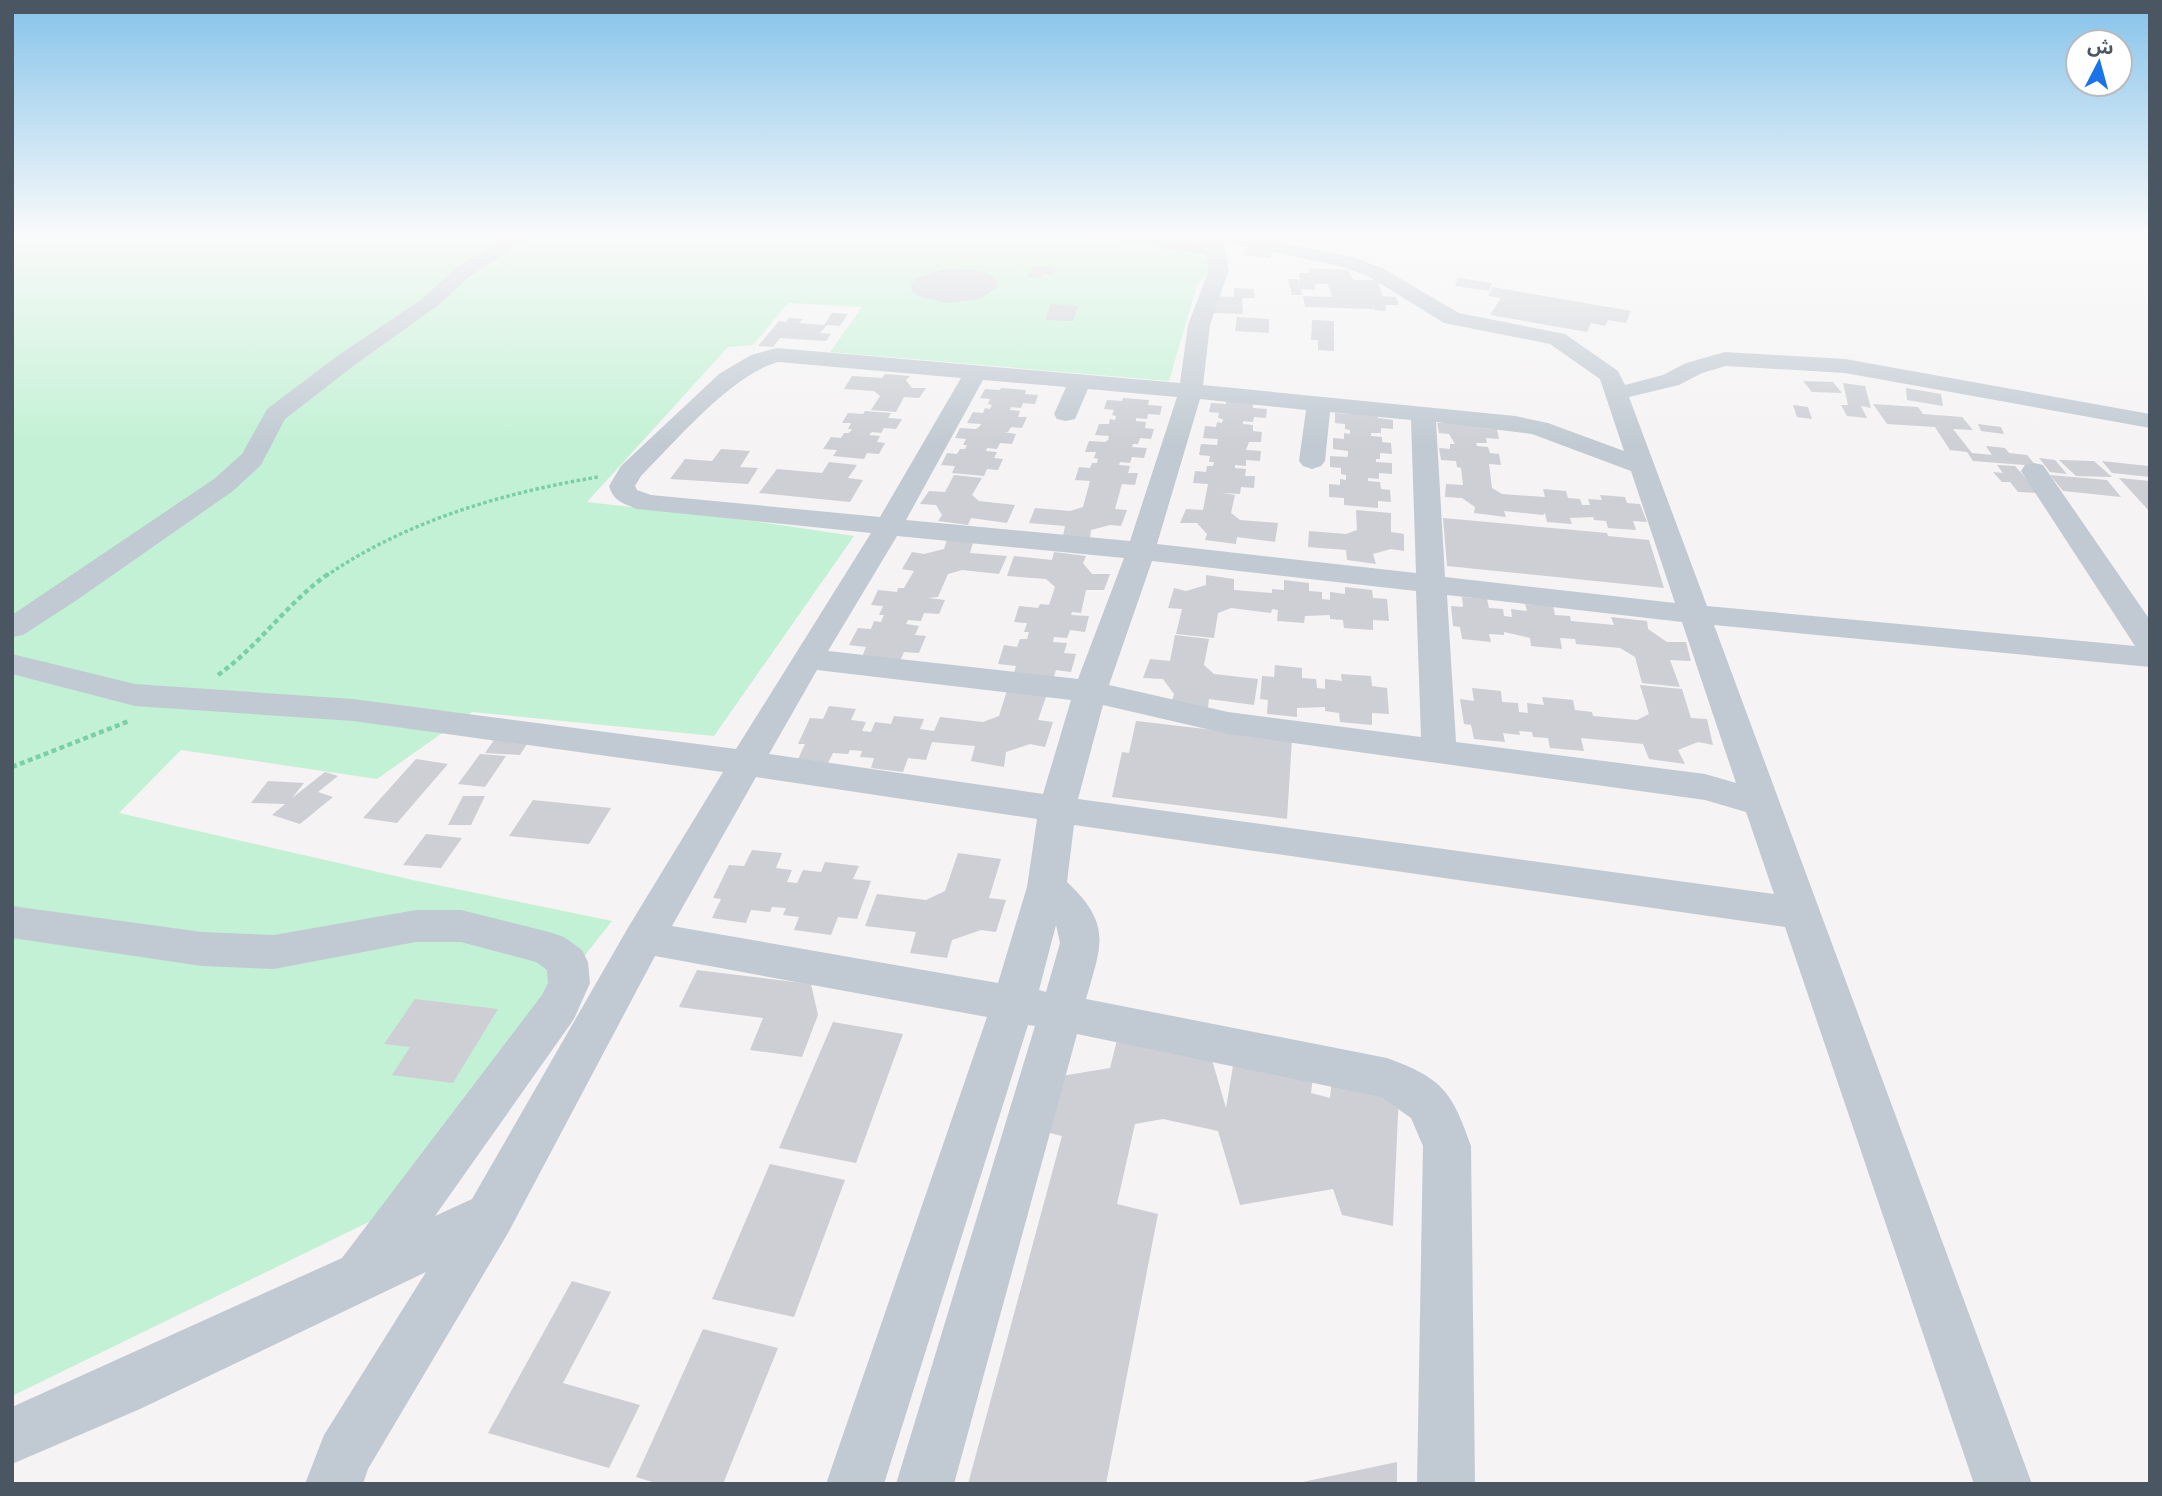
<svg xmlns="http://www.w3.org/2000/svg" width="2162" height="1496" viewBox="0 0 2162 1496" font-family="'Nunito Sans','Noto Sans Arabic',sans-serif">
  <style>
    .green { fill: #c3f1d5 }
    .building { fill: #cdcfd5 }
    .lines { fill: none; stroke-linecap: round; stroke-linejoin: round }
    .path-far1 { stroke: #7ad0a6; stroke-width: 3.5; stroke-dasharray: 3.5 2.5; stroke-linecap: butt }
    .path { stroke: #7ad0a6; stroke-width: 4.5; stroke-dasharray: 5 3.5; stroke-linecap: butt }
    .minor { fill: #c1cad2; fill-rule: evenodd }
  </style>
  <rect width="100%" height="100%" fill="#f5f3f3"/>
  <path class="green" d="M12 235H1091L1196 253 1212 262 1209 272 1197 285 1169 381 830 352 862 307 788 303 753 345 728 347 587 502 753 521 854 536 714 736 472 712 377 779 181 750 119 813 413 880 612 921 379 1217 12 1396Z"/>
  <path class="building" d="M1247 247 1273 249 1270 258 1243 255Z
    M1034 266 1056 268 1052 275 1043 274 1040 278 1027 277Z
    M1309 268 1348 270 1353 280H1377L1383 296 1396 297 1399 305H1385L1386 311 1374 310 1373 304V309L1305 307 1303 296 1332 297 1328 284H1315V290L1300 289 1299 273H1310Z
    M945 269 980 271 993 276 998 282 997 288 979 299 948 303 920 297 912 292 911 284 916 278Z
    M1458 278 1492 283 1489 291 1455 286Z
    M1288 279H1298L1302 295H1292Z
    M1493 287 1631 311 1626 323 1608 320 1605 326 1591 323 1587 332 1490 315 1501 298 1488 296Z
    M1234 288 1254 289 1255 298H1242L1243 314 1213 313V296L1234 297Z
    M1051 304 1078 306 1073 321 1045 320Z
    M832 313 848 314 840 326 827 325 820 333 831 334 826 341 780 338 773 347 758 346 779 321 786 322 789 318 803 319 799 323 824 325Z
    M1237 317 1269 319V333L1235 331Z
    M1312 320 1334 321V351L1318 350V340H1311Z
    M885 374 910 376 906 380 912 388H926L919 398 904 397 896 412 871 410 880 396 874 391 844 389 852 376 882 378Z
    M1803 381 1833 382 1842 393 1812 392Z
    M1843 383 1865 386 1871 408 1861 406 1867 418 1847 416 1841 405H1848Z
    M1001 388 1026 390 1025 394 1038 395 1035 404 1023 403 1021 408 1011 407 1010 410 1020 411 1018 417H1027L1022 428 1011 427 1008 432H1003L1016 434 1012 444 1000 443 997 449 987 448 986 451 997 452 994 458 1003 459 998 470 987 469 984 476 952 473 955 466 941 465 947 453 957 454 960 449H965L967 445H963L966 439 955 438 960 428 976 429 980 426 981 424 967 423 973 412 983 413 985 408 990 409 992 405 988 404 990 399 980 398 985 389 1000 390Z
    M1906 388 1941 394 1943 406 1907 400Z
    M1123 398 1149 400 1148 405 1162 406 1160 415 1148 414 1147 419 1136 418V421L1146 422 1145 428 1154 429 1151 439 1140 438 1138 444H1133L1132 447 1147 448 1144 458 1132 457 1130 463 1120 462 1119 465 1130 466 1128 473H1138L1135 485 1122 484 1115 509 1127 510 1121 526 1110 525 1091 530 1090 539 1063 536 1065 526 1029 523 1035 508 1070 511 1083 507 1090 481 1075 480 1079 467 1090 468 1092 463H1097L1098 459 1094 458 1096 452H1085L1089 441 1105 442 1108 440 1109 436 1095 435 1099 424H1109L1110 419 1115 420 1116 416 1112 415 1114 410 1104 409 1107 400 1122 401Z
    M1226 401 1253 403V408L1267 409 1266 418 1254 417 1253 422 1243 421V424L1253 425V431L1262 432 1261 442H1249L1246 450 1261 451 1260 461 1246 460V466L1235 465V468L1246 469 1245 476H1255L1254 488 1241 487 1240 494 1222 493 1235 495 1231 513 1240 520 1278 523 1275 542 1237 537 1236 544 1205 540 1207 534 1197 523H1180L1186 509 1203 510 1208 484 1193 483 1195 471 1206 472 1207 466H1213L1214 462H1209L1210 456 1199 455 1201 444 1217 445 1218 439 1203 438 1205 426 1216 427 1217 422 1222 423 1223 419 1218 418 1219 413 1209 412 1211 403 1226 404Z
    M1873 404 1918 407 1923 414 1962 417 1973 430 1953 429 1972 453 1992 455 1986 446 2005 448 2009 453 2027 455 2036 466 1973 461 1967 452 1950 450 1935 427 1887 424Z
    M1793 405 1808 407 1812 419 1797 417Z
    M865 411 891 413 888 418 902 419 896 429 884 428 881 433 872 432 869 435 880 436 877 442 885 443 879 454 867 453 864 459 833 456 837 450 823 449 831 437 841 438 844 433H849L852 429H848L851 423H842L848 413 863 414Z
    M1350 412 1378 414V418L1393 420V429L1381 428V433H1371V436L1382 437V442L1391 443 1392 454 1380 453V459H1376V462L1392 463V474L1379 473V479L1368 478V481L1380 482 1381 489 1390 490 1391 502 1378 501V508L1344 505V498L1329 497V484L1340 485V479L1346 480V475L1341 474V468L1330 467V456L1347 457 1348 455V451L1333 449V438L1344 439V433L1350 434V430L1345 429V424L1335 423V413L1350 414Z
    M1437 423H1481L1482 428 1497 429 1499 439 1486 438 1487 443H1476L1477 446 1488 447 1490 453 1499 454 1501 465 1489 464 1492 488 1502 494 1545 497 1543 489 1566 491 1568 498 1580 499 1582 505H1590L1588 499 1602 500 1600 495 1625 497 1627 503 1640 504 1647 522 1633 521 1636 530 1608 528 1606 521 1594 520 1593 517 1570 518 1572 524 1547 522 1545 513 1543 515 1504 511 1506 517 1474 513 1475 507 1462 498 1445 497 1446 484 1463 485 1461 468 1457 467 1456 461 1441 460 1439 448 1450 449V444H1455L1449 434 1439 433Z
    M1978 424 2001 427 2004 434 1981 431Z
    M721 449 750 451 740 467 758 468 748 484 670 479 685 459 712 461Z
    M2039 458 2055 460 2067 474 2050 472Z
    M2059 460 2094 461 2112 477 2076 476Z
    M2102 461 2148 466 2150 477 2112 473Z
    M829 462 857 465 848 478 863 480 850 502 759 493 777 469 822 473Z
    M1997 465 2015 466 2039 493 2018 492 2010 482H2002L1993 472 2003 473Z
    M954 475 982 478 972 495 979 501 1015 505 1007 523 971 518 968 525 938 521 942 515 936 505 920 504 929 491 945 492Z
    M2050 475 2107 480 2121 497 2063 491Z
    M2119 478 2150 481V512Z
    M1356 510 1391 513V532L1404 534V551L1391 549 1373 554 1376 564 1347 560 1346 550 1308 547 1309 531 1346 534 1357 530Z
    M1443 518 1607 533 1608 536 1649 540 1664 588 1447 566Z
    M947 539 973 543 970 553 1007 556 999 574 962 570 948 574 938 597 928 598 945 600 939 614 924 613 921 621 908 620 906 624 919 626 915 635 926 636 919 653 904 652 900 661 862 657 866 647 849 645 858 628 871 629 874 621 881 622 884 615H879L883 606 871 605 878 590 897 592 898 588H904L914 571 902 569 912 552 924 554 944 549Z
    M1054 552 1086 556 1083 563 1092 574H1110L1104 590H1086L1081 613 1072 612 1071 615 1089 616 1085 632 1070 630 1067 638 1054 637 1053 642 1067 643 1064 653 1076 654 1071 672 1056 670 1053 680 1013 676 1016 666 998 664 1004 645 1017 647 1020 639H1027L1029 632H1024L1027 623 1014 622 1019 606 1038 608 1040 604 1049 605 1055 587 1046 579 1007 576 1014 556 1052 560Z
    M1206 575 1234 579V590L1272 593V589L1284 590V580L1309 583V591L1322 592V599L1330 600V592L1345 594V587L1372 590 1373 598 1387 599 1389 621 1373 620V630L1344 628 1343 620 1330 619V615L1305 616 1304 623 1277 621 1278 610 1272 609 1271 613 1231 608 1218 613 1214 638 1176 634 1182 609 1168 608 1174 588 1186 591 1206 585Z
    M1462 597 1487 599 1489 608 1503 609 1504 616 1512 617 1511 609 1527 611 1525 604 1553 606 1555 615 1570 616 1571 621 1614 625 1611 617 1647 621 1648 629 1667 642H1686L1691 661 1670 660 1680 687 1642 683 1635 657 1620 648 1576 644 1575 639 1560 638 1562 649 1531 646 1530 638 1504 632V635L1489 634 1491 642 1462 639 1460 627 1453 626 1451 606 1463 607Z
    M1175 635 1209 639 1204 665 1214 674 1258 679 1254 705 1209 699 1208 708 1171 703 1174 694 1163 679 1143 678 1150 659 1170 661Z
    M1275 665 1302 668V678L1316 679 1317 688 1325 689V679L1342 681 1341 674 1371 676 1372 686 1387 688 1389 714 1372 713V725L1340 722 1339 713 1325 711V707L1297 708V717L1267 714 1268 700 1260 699 1262 676 1274 677Z
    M1640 685 1682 689 1691 718 1707 719 1713 745 1698 742 1678 750 1685 764 1649 759 1643 744 1581 738 1584 751 1550 748 1548 738 1533 737 1532 732 1519 731 1520 735 1503 733 1505 742 1474 739 1471 725 1464 724 1460 699 1474 701 1472 688 1501 691 1502 702 1518 703 1519 712 1528 713 1527 703 1544 705 1542 697 1573 700 1575 710 1592 712 1593 716 1637 720 1649 714Z
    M1008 687 1048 691 1038 720 1053 722 1045 747 1030 744 1006 752 1004 767 971 761 975 746 932 742 926 760 908 758 903 772 871 768 874 758 860 757 862 751 850 750 848 754 833 753 828 763 798 759 805 744H798L810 718 823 719 829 706 856 709 851 720 866 722 862 731 871 732 875 722 891 724 894 716 924 719 920 729 934 731 940 717 983 722 999 716Z
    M1136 721 1292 739 1287 819 1112 797 1122 752 1129 753Z
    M498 734 532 736 520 755 485 753Z
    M480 754 506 756 485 787 458 784Z
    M416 759 448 764 397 823 363 818Z
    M325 772 338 776 318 792 333 797 300 824 272 815 285 804 251 803 268 781 304 783 292 798Z
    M463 796H485L471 825H448Z
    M533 800 611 808 589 844 509 836Z
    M426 834 462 838 441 868 403 865Z
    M752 850 782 853 776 868 792 870 787 882 797 883 803 870 821 872 825 862 859 866 853 879 871 881 857 919 838 917 831 935 794 930 799 917 783 915 786 908 772 907 770 912 751 910 746 923 712 918 721 899 713 898 729 865 744 866Z
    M958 853 1001 859 989 898 1006 900 996 932 981 930 952 940 947 958 910 953 916 932 865 926 877 894 926 900 945 891Z
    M697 970 811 984 818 1015 802 1057 750 1050 763 1018 679 1007Z
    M415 999 498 1009 453 1083 392 1075 410 1047 384 1044Z
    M833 1022 903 1034 856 1163 779 1148Z
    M1117 1040 1212 1060 1226 1108 1234 1060 1313 1077 1311 1093 1330 1098 1332 1079 1399 1092 1393 1226 1342 1215 1333 1189 1240 1205 1218 1131 1163 1119 1135 1124 1117 1204 1158 1214 1106 1484H968L1062 1136 1046 1132 1061 1076 1110 1068Z
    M770 1164 845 1180 794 1317 712 1299Z
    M572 1281 611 1292 563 1383 640 1405 609 1468 488 1433Z
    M703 1329 778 1348 723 1484H659L636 1477Z
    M1397 1462V1484H1298V1483Z"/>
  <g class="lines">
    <path class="path-far1" d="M326 576C406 521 502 493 598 477"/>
    <path class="path" d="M218 675C259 646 287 603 328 574
      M12 767 129 721"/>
    <path class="minor" d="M510 235H532L470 276 436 307 356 364 285 419 261 465 233 491 74 602 23 635 12 637V615L214 479 242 454 267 409 340 354 422 299 456 268Z
      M1110 235H1152L1204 244 1203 235H1246L1355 258 1382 268 1459 313 1565 334 1618 371 1625 385 1663 375 1686 363 1725 352 1845 359 2150 414V428L1845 373 1726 366 1702 373 1679 385 1629 397 1707 606 2135 646 2021 471 2025 465 2034 463 2043 465 2150 620V667L1714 625 2032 1484H1974L1785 927 1074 825 1067 882C1113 925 1101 946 1086 999L1387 1058C1442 1078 1452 1091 1471 1146L1475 1484H1417L1423 1146 1411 1118 1381 1097 1077 1034 954 1484H896L1035 1026 1028 1025 884 1484H826L987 1017 655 956 508 1233 368 1469 363 1484H305L324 1435 426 1272 140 1409 12 1464V1407L342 1258 542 995 548 983 547 970 536 962 461 942H416L274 969 202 966 12 938V906L202 932 274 935 416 910H461L549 932 564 937 582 950 588 962 590 983 574 1019 435 1216 472 1199 629 926 723 772 353 721 135 706 12 674V654L135 684 353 699 736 749 871 533 637 509C623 503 614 502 609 486L621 466 719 374 751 355 777 348 1180 383 1188 325 1209 270 1206 255 1119 241ZM1223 241 1343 267 1368 276 1444 323 1550 344 1600 379 1624 451 1548 423 1515 416 1203 385 1210 325 1229 270ZM778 362 961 378 880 517 651 495 637 490 635 486 641 476C676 441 731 375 778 362ZM983 380 1066 387 1054 414 1057 419 1066 421 1075 419 1088 389 1177 397 1130 541 906 520ZM1200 399 1306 410 1299 461 1303 466 1312 469 1321 466 1325 461 1330 412 1411 420 1416 573 1157 544ZM1436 422 1532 434 1631 471 1675 603 1445 577ZM897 536 1124 558 1078 679 828 651ZM1152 561 1416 591 1421 737 1228 712 1109 685ZM1447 595 1682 622 1736 783 1705 774 1456 742ZM817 670 1071 700 1043 794 769 754ZM1103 705 1228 734 1705 800 1746 812 1774 894 1078 799ZM756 777 1037 819 1027 887 998 983 672 926ZM1056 925 1060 943 1046 992 1039 990Z"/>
  </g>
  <linearGradient id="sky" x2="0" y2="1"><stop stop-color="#85c3ea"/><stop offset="0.53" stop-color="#fafafa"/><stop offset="1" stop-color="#fafafa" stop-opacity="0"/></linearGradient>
  <rect width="2162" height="444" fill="url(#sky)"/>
  <rect width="2162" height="1496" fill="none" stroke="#4a5661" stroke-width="28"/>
  <g transform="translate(2099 63) rotate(6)"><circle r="33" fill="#ffffff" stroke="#b7bbc0" stroke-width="2"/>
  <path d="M0-5L12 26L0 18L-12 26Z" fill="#1a73e8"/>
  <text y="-10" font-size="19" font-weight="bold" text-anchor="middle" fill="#4a5661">ش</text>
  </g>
</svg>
